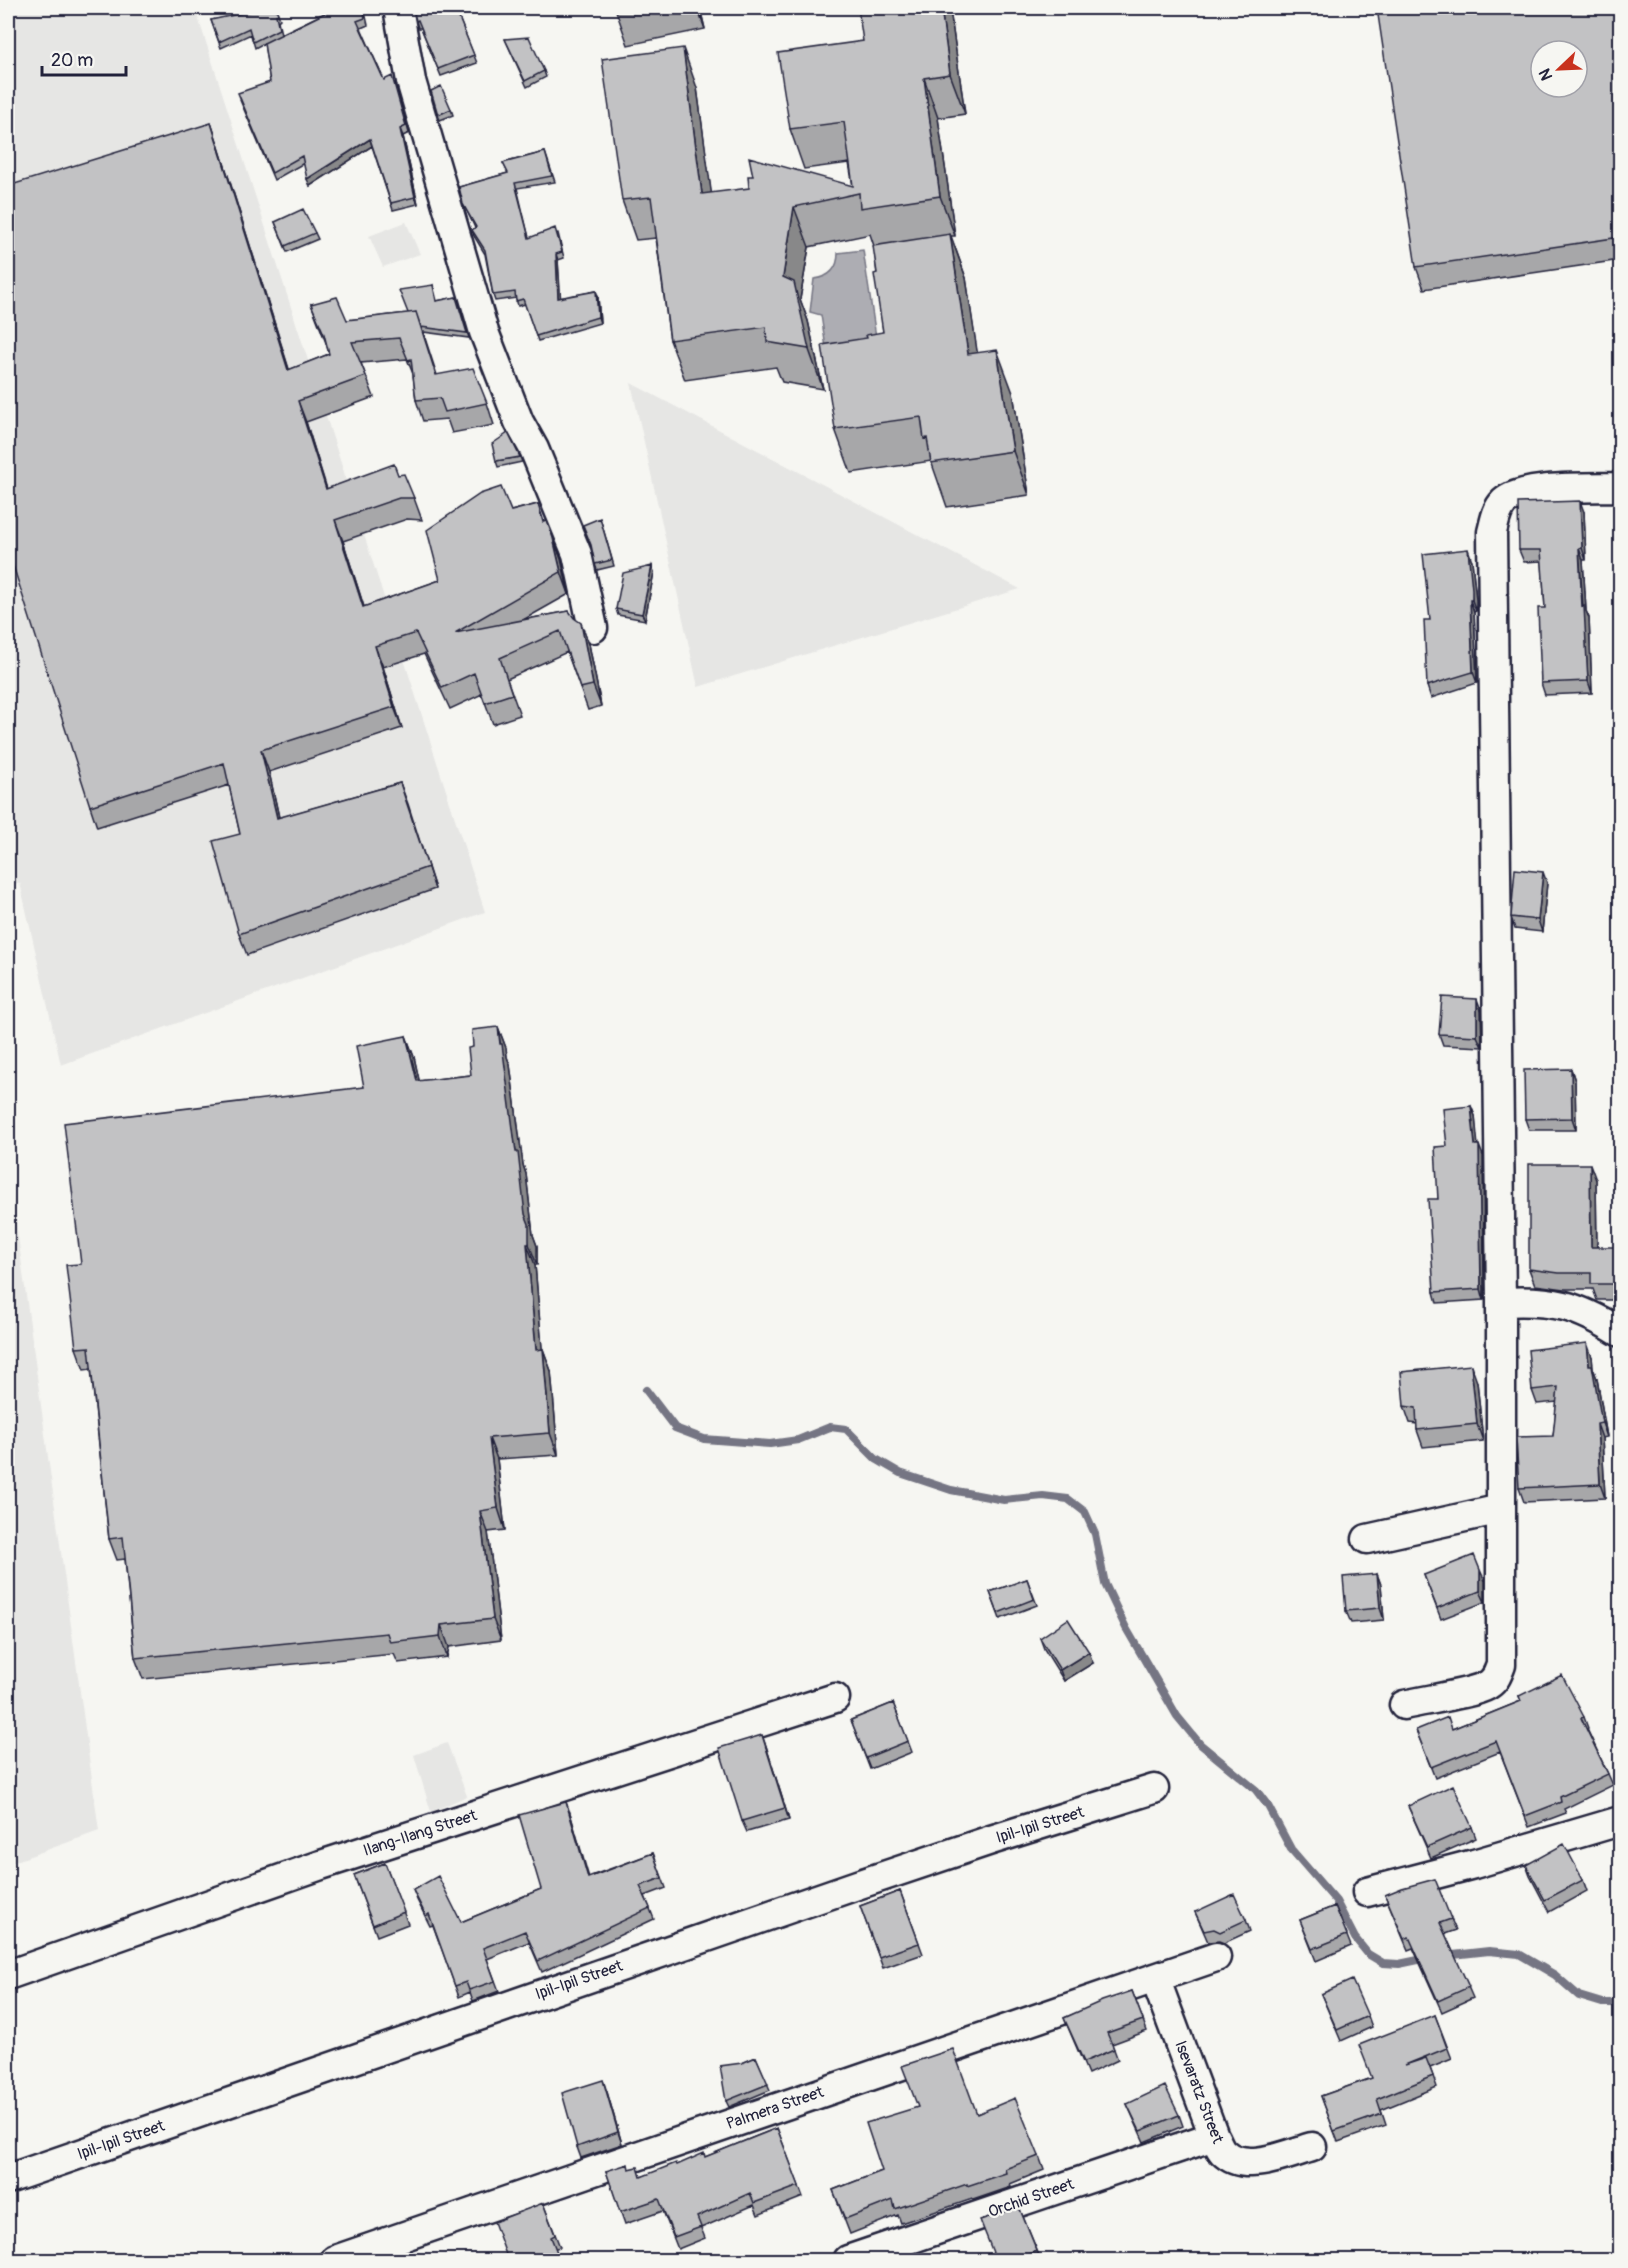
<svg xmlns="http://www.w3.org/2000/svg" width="1628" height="2268" viewBox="0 0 1628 2268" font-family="Pangolin,sans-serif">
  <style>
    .built { fill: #e6e6e4 }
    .water { fill: #adadb3; stroke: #757583; stroke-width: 1.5 }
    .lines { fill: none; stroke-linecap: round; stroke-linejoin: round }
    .stream { stroke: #757583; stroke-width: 8 }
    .minor-casing { stroke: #22223b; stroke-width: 33 }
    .minor { stroke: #f6f6f2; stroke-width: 28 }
    .wall { fill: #a7a7a9; stroke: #22223b; stroke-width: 1.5 }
    .shaded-wall { fill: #888889; stroke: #22223b; stroke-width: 1.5 }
    .building { fill: #c2c2c4; stroke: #22223b; stroke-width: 1.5; fill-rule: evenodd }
    .labels { text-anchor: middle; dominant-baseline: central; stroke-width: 4.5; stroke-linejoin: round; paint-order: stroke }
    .street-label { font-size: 16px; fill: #22223b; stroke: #f6f6f2 }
  </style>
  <rect width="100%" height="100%" fill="#f6f6f2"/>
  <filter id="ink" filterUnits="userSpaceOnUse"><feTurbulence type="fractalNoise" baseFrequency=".0167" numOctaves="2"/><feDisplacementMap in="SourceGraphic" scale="12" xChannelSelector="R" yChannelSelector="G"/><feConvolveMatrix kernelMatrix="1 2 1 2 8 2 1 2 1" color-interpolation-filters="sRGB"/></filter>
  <g filter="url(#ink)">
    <path class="built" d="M8 8H195L485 912 61 1065 20 883 8 888Z
      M406 222 420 254 383 267 369 236Z
      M631 383 1020 589 698 687Z
      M8 1163 99 1831 8 1864Z
      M447 1743 467 1796 431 1812 414 1755Z"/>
    <path class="water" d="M863 250 877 344 827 354 821 315 810 312 814 279C830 277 838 269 838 253Z"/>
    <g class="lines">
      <path class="stream" d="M646 1390 675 1428 704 1439 770 1444 798 1440 830 1427 846 1429 876 1459 900 1473 951 1490 1004 1500 1043 1496 1068 1499 1085 1512 1095 1534 1105 1584 1126 1628 1177 1716 1200 1744 1256 1790 1268 1806 1291 1849 1336 1901 1355 1938 1368 1954 1383 1963 1399 1964 1428 1958
        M1444 1956 1489 1951 1519 1954 1555 1975 1579 1996 1602 2003H1620"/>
      <defs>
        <path id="minor" d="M398 8 411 81 484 332 519 422 534 449 577 554 593 628
          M1501 1302C1553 1299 1576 1305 1620 1332
          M1367 1539 1501 1509
          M1404 1705C1424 1700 1472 1694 1488 1685 1496 1680 1498 1673 1501 1665V1302L1492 532C1495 521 1496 510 1504 502 1524 484 1593 488 1620 487
          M1367 1892 1474 1864 1620 1821
          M8 1975 321 1865 835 1698
          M1155 1978 1214 2136C1217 2141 1219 2148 1223 2152 1245 2174 1287 2154 1312 2147
          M8 2179 860 1884 991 1840 1154 1789
          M335 2260 1216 1957
          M848 2260 1214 2136"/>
      </defs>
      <use href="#minor" class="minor-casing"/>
      <use href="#minor" class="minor"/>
    </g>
    <path class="wall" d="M276 8 280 19 278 21 281 34 335 8H364L368 25 361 28 384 80 395 83 409 133 403 136 418 204 393 210 372 146 310 186 304 163 274 180 240 100 270 82 264 43 255 48 251 34 221 48 211 20Z
      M455 8 477 63 441 76 421 28H418L416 21Z
      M615 8H700L705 29 628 45Z
      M1620 8V260L1424 289 1416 267Z
      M951 17 965 114 938 118 955 236H951L966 278 977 353 1013 393 1029 495 947 507 931 461 851 473 835 429 867 338 883 332 874 246 870 234 809 247 800 299 808 321 823 389 782 382 776 367 685 380 670 340 656 238 636 240 622 200 697 88 711 193 853 186 849 163 804 169 790 129 863 41Z
      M505 39 544 71 546 77 527 87Z
      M451 109 453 115 440 120 438 115Z
      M211 123 218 144 289 370 329 354 326 343 311 304 347 320 408 313 433 285 437 301 456 297 469 338 423 332 437 375 487 403 494 425 452 433 447 419 423 421 416 400 413 374 407 359 361 363 374 397 306 422 327 489 398 475 414 498 422 520 407 519 343 541 364 607 440 580 511 511 538 504 544 522 561 559 569 594 523 620 569 611 589 644 601 706 588 710 567 652 507 679 520 715 493 724 482 694 450 709 424 654 383 667 402 728 269 772 279 818 400 783 435 889 247 955 239 934 240 834 229 785 97 827 90 806Z
      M545 152 555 182 517 188 529 238 558 233 564 258 558 260 560 298 596 291 598 297 600 323 538 341 525 304 518 306 516 298 495 301 493 295 485 254 474 236 472 230 475 228 466 209 459 187 508 173 503 163Z
      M275 222 315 233 318 239 287 252Z
      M520 457 522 462 498 467 496 461Z
      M1584 512 1586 560H1583L1586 611 1589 618 1592 693 1545 695 1541 683 1545 608 1542 561 1524 562 1519 550Z
      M600 518 614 566 597 570 595 564Z
      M1472 561 1476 600V611L1474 612 1477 683 1431 698 1427 686 1430 620Z
      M652 566 654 572 645 620 618 615 616 609Z
      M1547 883 1542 932 1515 929 1511 917Z
      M1481 1010 1482 1047 1443 1045 1439 1034Z
      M498 1027 506 1048 507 1057 510 1065 523 1165 526 1174 533 1235 537 1246V1265H535L542 1350 543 1349 551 1371 558 1455 497 1459 505 1530 488 1532 501 1640 449 1647 447 1657 398 1663 394 1654 143 1679 135 1658 125 1559 117 1560 109 1539 91 1369 84 1370 76 1348 81 1264 364 1087 406 1036 414 1057 419 1081 471 1075 473 1047Z
      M1571 1069 1575 1081 1576 1130H1529L1525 1119Z
      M1471 1106 1475 1116 1477 1145 1483 1156 1484 1300 1437 1303 1434 1292 1438 1199 1447 1146Z
      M1596 1180 1597 1247 1620 1252V1300H1597L1593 1289H1565L1535 1285 1529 1269Z
      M1592 1357 1593 1368 1597 1379 1607 1437 1602 1438 1605 1498 1524 1502 1519 1488 1553 1436 1557 1402 1537 1404 1532 1390Z
      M1477 1382 1483 1441 1423 1447 1417 1430V1424L1410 1423 1404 1406Z
      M1377 1574 1381 1585 1384 1620 1351 1623 1346 1611Z
      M1424 1575 1485 1581V1602L1441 1619Z
      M1027 1579 1037 1605 1000 1619 990 1592Z
      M1040 1638 1093 1663 1064 1681 1044 1649Z
      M1519 1696 1584 1717 1588 1728 1587 1729 1608 1774 1613 1785 1564 1809 1566 1813 1529 1827 1500 1752 1435 1778 1416 1730 1452 1729 1521 1701Z
      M893 1703 912 1752 870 1769 851 1720Z
      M766 1746 789 1820 747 1832 742 1821Z
      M1408 1806 1472 1827 1476 1838 1431 1858Z
      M570 1813 588 1877 653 1853 666 1888 645 1896 654 1919 542 1972 529 1942 487 1959 499 1991 473 2001 470 1992 459 1997 433 1925 430 1926 417 1900 413 1890 461 1922 541 1889Z
      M385 1863 408 1924 377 1936 354 1875Z
      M1526 1865 1583 1880 1587 1891 1549 1912 1530 1876Z
      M900 1891 923 1954 883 1968 860 1906Z
      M1385 1895 1451 1919 1456 1930 1445 1934 1473 1998 1442 2012 1413 1948 1408 1950Z
      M1335 1906 1351 1946 1316 1961 1300 1920Z
      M1195 1912 1246 1920 1250 1931 1224 1943 1219 1941 1208 1942Z
      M1132 1991 1147 2031 1112 2044 1118 2060 1088 2074 1064 2018Z
      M1321 1994 1368 2016 1372 2027 1341 2041Z
      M1435 2015 1452 2059 1430 2068 1437 2087 1381 2110 1386 2125 1338 2142 1321 2096 1372 2078Z
      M756 2057 770 2090 729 2107 726 2101 742 2063Z
      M607 2092 622 2144 581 2158 577 2147Z
      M1127 2104 1179 2115 1183 2126 1144 2142Z
      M977 2114 1039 2156 1044 2170 1010 2184 1011 2187 973 2200 972 2199 901 2223 898 2215 850 2234 833 2190 882 2171Z
      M777 2128 803 2197 758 2215 754 2205 701 2228 705 2238 678 2249 663 2211 625 2224 606 2171 629 2169 641 2177 705 2157Z
      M543 2203 560 2247 508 2260Z
      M1019 2207 1041 2260H996Z"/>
    <path class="shaded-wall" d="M697 8H700L705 29Z
      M941 8H947L951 17 965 114 950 74Z
      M683 48 697 88 717 234 702 194Z
      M924 78 938 118 955 236 940 196Z
      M211 123 218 144 296 391 288 370Z
      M400 129 403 136 418 204 415 197Z
      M370 139 372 146 310 186 307 179Z
      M794 207 809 247 800 299 808 321 823 389 783 277Z
      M950 234 966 278 984 397 968 354Z
      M556 254 558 260 561 304 558 298Z
      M596 291 598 297 600 323 598 317Z
      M997 350 1013 393 1029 495 1013 451Z
      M298 401 306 422 333 510 326 489Z
      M1580 501 1584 512 1586 560 1582 548Z
      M335 520 343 541 371 629 363 607Z
      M553 538 561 559 569 594 561 572Z
      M1579 548 1583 560 1586 611 1589 618 1592 693 1588 681Z
      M1468 549 1472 561 1476 600V611L1472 600Z
      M652 566 654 572 645 620 642 614Z
      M1470 600 1474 612 1477 683 1473 672Z
      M581 623 589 644 601 706 593 685Z
      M375 646 383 667 402 728 394 707Z
      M261 750 269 772 284 840 277 818Z
      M400 783 408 804 435 889 428 867Z
      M1543 872 1547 883 1542 932 1538 920Z
      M1477 999 1481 1010 1482 1047 1477 1036Z
      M498 1027 506 1048 507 1057 510 1065 523 1165 526 1174 533 1235 537 1246V1265L529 1244Z
      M406 1036 414 1057 424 1102 417 1081Z
      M1571 1069 1575 1081 1576 1130 1572 1118Z
      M1471 1106 1475 1116 1479 1156 1475 1145Z
      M1479 1145 1483 1156 1484 1300 1481 1289Z
      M1590 1164 1596 1180 1597 1263 1591 1247Z
      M527 1244 535 1265 544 1371 536 1350Z
      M1619 1247 1620 1252V1287L1619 1284Z
      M1587 1343 1592 1357 1593 1368 1597 1379 1607 1437 1602 1423 1589 1365Z
      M543 1349 551 1371 558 1455 550 1433Z
      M1471 1365 1477 1382 1483 1441 1477 1424Z
      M1597 1424 1602 1438 1605 1498 1600 1484Z
      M489 1438 497 1459 505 1530 498 1508Z
      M480 1511 488 1532 501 1640 493 1619Z
      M1480 1570 1485 1581V1602L1480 1591Z
      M1377 1574 1381 1585 1384 1620 1380 1608Z
      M441 1625 449 1647 447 1657 440 1636Z
      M1089 1652 1093 1663 1064 1681 1060 1670Z
      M762 1735 766 1746 789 1820 785 1808Z
      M566 1802 570 1813 592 1888 588 1878Z
      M603 2080 607 2092 622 2144 618 2132Z"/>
    <path class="building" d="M267 8H276L278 14 276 15 279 29 253 42 249 28 219 42 211 20Z
      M335 8H363L365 18 357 21 384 80 392 76 406 126 400 129 415 197 391 203 370 139 307 179 302 156 272 173 238 93 270 82 264 43Z
      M413 8H455L474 55 438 69 418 20 416 21Z
      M858 8H941L950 74 924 78 940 196 860 208 859 193 794 207 783 277 794 282 809 349 767 342 766 327 670 340 651 197 622 200 602 59 683 48 702 194 749 188 748 176H753L749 157 853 186 844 122 790 129 778 53 863 41Z
      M1377 8H1620V237L1416 267ZM1541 51H1577V87H1541Z
      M529 37 544 71 525 81 505 39Z
      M441 86 451 109 438 115 431 91Z
      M211 123 288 370 329 354 324 334 311 304 337 297 347 320 416 312 436 375 473 368 487 403 445 412 440 398 416 400 411 359 408 360 399 338 352 342 366 376 298 401 326 489 394 464 398 475 404 474 414 498H399L335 520 363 607 440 580 427 530 480 494 501 487 511 511 538 504 543 522 547 521 553 538 561 572 455 633 569 611 574 618 581 623 593 685 580 688 560 631 500 658 512 694 485 703 474 673 442 688 416 633 375 646 394 707 261 750 277 818 400 783 428 867 239 934 213 841 240 834 224 763 90 806 8 550V186Z
      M545 152 552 176 515 183 529 238 555 228 562 252 556 254 558 298 596 291 598 317 536 336 523 299 516 301 515 292 493 295 485 250 472 230 476 227 463 204 459 187 508 173 503 163Z
      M303 209 315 233 285 246 275 222Z
      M950 234 968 354 997 350 1013 451 931 463 927 438 924 439 921 417 835 429 822 345 867 338 866 335 883 332 874 274 877 273 873 246Z
      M433 285 436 301 456 297 467 333 421 327 416 312 408 313 399 290Z
      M508 433 520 457 496 461 492 444Z
      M1580 501 1582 548H1579L1582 607 1584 606 1588 681 1541 683 1538 608H1545L1541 550H1519L1518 503Z
      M600 518 612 560 595 564 591 545 583 525Z
      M1615 520H1620V553Z
      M1468 549 1472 589V600H1470L1473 672 1427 686 1424 620H1430L1423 554Z
      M652 566 642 614 616 609 623 573Z
      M1515 869 1543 872 1538 920 1511 917Z
      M1442 997 1477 999V1036L1439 1034Z
      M498 1027 500 1044H502L516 1152H518L525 1214 529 1224V1244H527L536 1350 543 1349 550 1433 489 1438 498 1508 480 1511 493 1619 441 1625 440 1636 390 1642 387 1633 135 1658 123 1537 109 1539 89 1347 76 1348 66 1265 81 1264 64 1123 364 1087 356 1046 406 1036 417 1081 471 1075 468 1048 473 1047 472 1030Z
      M1571 1069 1572 1118 1525 1119 1524 1070Z
      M1471 1106 1475 1145H1479L1481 1289 1434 1292 1428 1199H1438L1435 1147 1447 1146 1443 1109Z
      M1529 1164H1590L1591 1247H1619V1284H1591V1273H1559L1529 1269Z
      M1587 1343 1589 1365H1592L1602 1423 1597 1424 1600 1484 1519 1488 1516 1437 1553 1436 1558 1387 1532 1390 1528 1350Z
      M1471 1365 1477 1424 1417 1430 1416 1408 1404 1406 1401 1372Z
      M1474 1555 1480 1570V1591L1437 1608 1424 1575Z
      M1377 1574 1380 1608 1346 1611 1343 1577Z
      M1027 1579 1034 1599 998 1613 990 1592Z
      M1068 1619 1089 1652 1060 1670 1040 1638Z
      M1562 1675 1584 1717 1581 1718 1608 1774 1560 1797 1561 1802 1525 1816 1496 1741 1431 1767 1416 1730 1448 1717 1452 1729 1521 1701 1519 1696Z
      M893 1703 908 1741 866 1758 851 1720Z
      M762 1735 785 1808 742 1821 719 1748Z
      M1453 1785 1472 1827 1427 1847 1408 1806Z
      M566 1802 588 1878 653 1853 662 1878 640 1886 650 1908 538 1961 525 1931 483 1948 495 1981 469 1990 466 1982 455 1986 429 1914 426 1916 413 1890 438 1876 461 1922 541 1889 519 1815Z
      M1564 1844 1583 1880 1545 1900 1526 1865Z
      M385 1863 404 1912 373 1925 354 1875Z
      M1435 1879 1451 1919 1440 1923 1469 1987 1438 2001 1409 1937 1404 1939 1385 1895 1402 1888Z
      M900 1891 919 1943 879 1957 860 1906Z
      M1234 1894 1246 1920 1220 1932 1214 1929 1204 1931 1195 1912Z
      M1335 1906 1347 1935 1312 1949 1300 1920Z
      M1352 1980 1368 2016 1337 2030 1321 1994Z
      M1132 1991 1143 2020 1107 2033 1114 2049 1084 2062 1064 2018 1102 2001Z
      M1435 2015 1447 2048 1405 2065 1426 2058 1433 2076 1377 2099 1382 2114 1334 2131 1321 2096 1372 2078 1359 2045Z
      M953 2049 977 2114 1015 2098 1039 2156 1005 2169 1006 2173 967 2186V2184L895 2209 893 2200 845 2219 833 2190 882 2171 866 2123 918 2107 902 2066Z
      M756 2057 768 2084 726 2101 720 2066 742 2063Z
      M603 2080 618 2132 577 2147 562 2093Z
      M1165 2086 1179 2115 1140 2131 1127 2104Z
      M777 2128 799 2186 754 2203 750 2193 697 2217 701 2227 674 2237 659 2199 620 2212 606 2171 628 2164 629 2169 638 2167 641 2177 676 2163 677 2165 704 2153 705 2157Z
      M543 2203 555 2235 551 2237 560 2260H508L494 2222Z
      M1019 2207 1037 2251 1014 2260H996L980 2220Z
      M399 2254 402 2260H384Z"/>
  </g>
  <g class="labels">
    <g class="street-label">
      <text transform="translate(1040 1825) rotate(-17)">Ipil-Ipil Street</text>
      <text transform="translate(420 1833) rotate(-18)">Ilang-Ilang Street</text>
      <text transform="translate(579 1980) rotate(-19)">Ipil-Ipil Street</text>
      <text transform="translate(1199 2092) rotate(69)">Isevaratz Street</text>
      <text transform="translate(775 2108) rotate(-19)">Palmera Street</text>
      <text transform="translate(121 2140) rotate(-19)">Ipil-Ipil Street</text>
      <text transform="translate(1031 2198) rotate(-19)">Orchid Street</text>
    </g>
  </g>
  <rect width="1628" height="2268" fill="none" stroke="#f6f6f2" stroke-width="30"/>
  <rect x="15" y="15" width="1598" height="2238" fill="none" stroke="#22223b" stroke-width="2" filter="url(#ink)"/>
  <g transform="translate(1559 69) rotate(247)"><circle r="28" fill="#f6f6f2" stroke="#a1a1a9" stroke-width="1.5"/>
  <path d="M0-4.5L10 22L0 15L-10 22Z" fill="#c8321e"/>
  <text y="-9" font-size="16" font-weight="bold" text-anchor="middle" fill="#22223b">N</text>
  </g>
  <path d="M42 66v9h84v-9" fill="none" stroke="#22223b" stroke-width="3"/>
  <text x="51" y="66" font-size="18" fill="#22223b" stroke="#f6f6f2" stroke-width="4.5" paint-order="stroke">20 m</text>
</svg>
